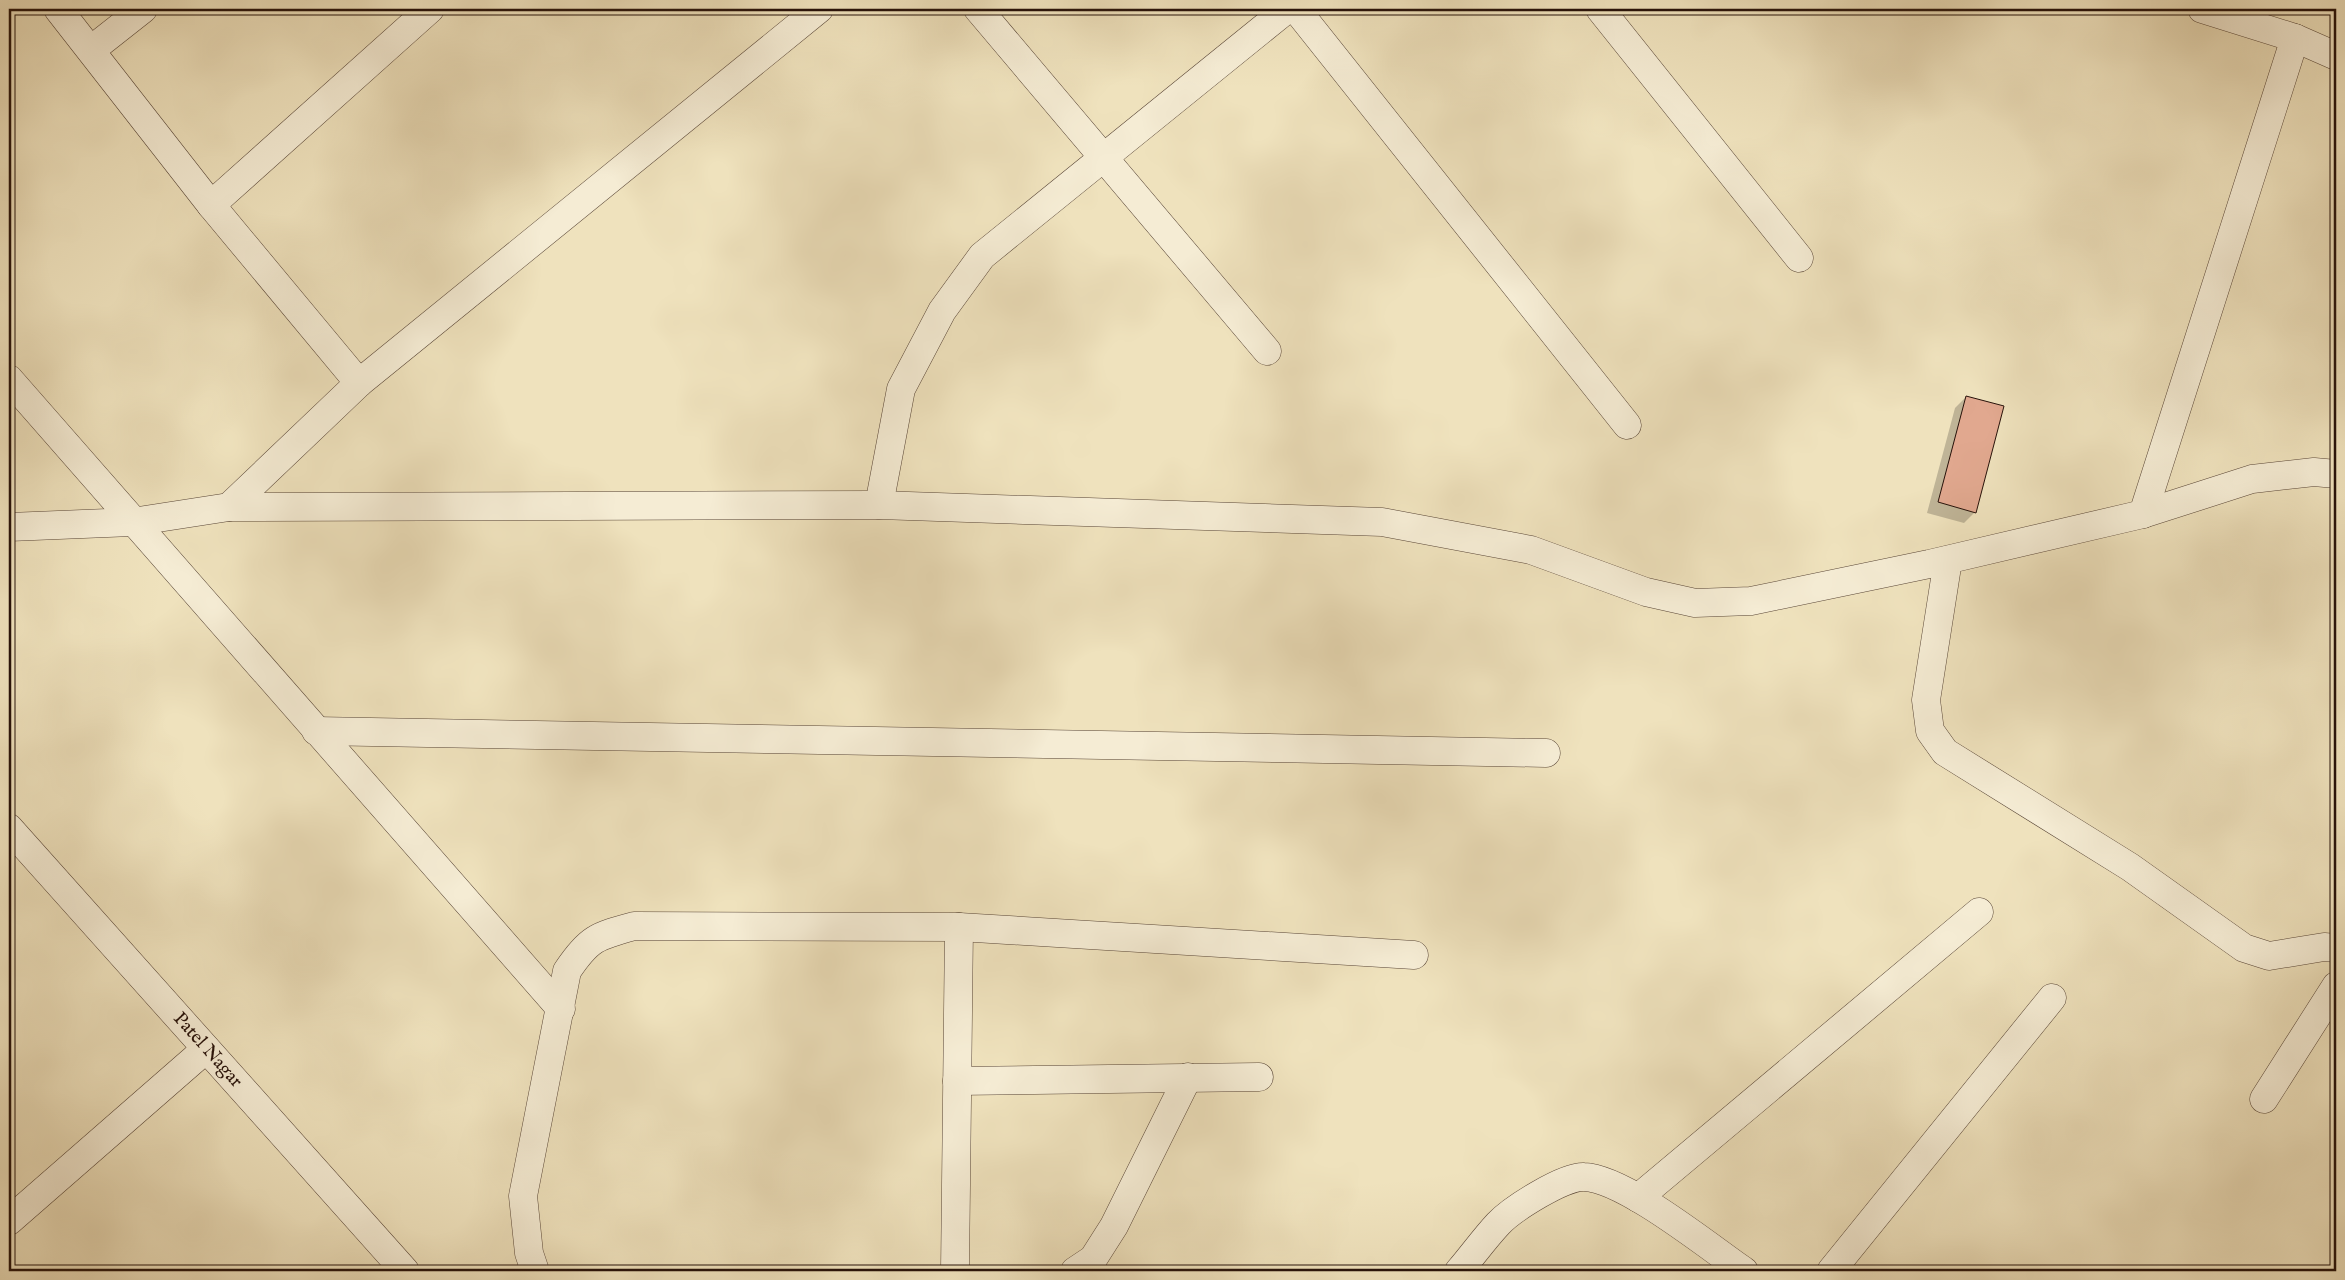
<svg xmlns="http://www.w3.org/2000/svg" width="2345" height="1280" viewBox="0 0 2345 1280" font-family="'IM FELL English',serif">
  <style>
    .shadow { fill: #0003 }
    .building { fill: #e1a88f; stroke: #27120a }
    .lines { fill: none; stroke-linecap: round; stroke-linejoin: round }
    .minor-casing { stroke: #594637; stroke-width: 29 }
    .minor { stroke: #f5ecd4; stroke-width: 28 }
    .labels { text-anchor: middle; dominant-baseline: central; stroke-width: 5; stroke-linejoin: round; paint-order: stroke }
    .street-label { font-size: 19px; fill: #27120a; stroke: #f5ecd4 }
  </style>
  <rect width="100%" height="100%" fill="#efe2bd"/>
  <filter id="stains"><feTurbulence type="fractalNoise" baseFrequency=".004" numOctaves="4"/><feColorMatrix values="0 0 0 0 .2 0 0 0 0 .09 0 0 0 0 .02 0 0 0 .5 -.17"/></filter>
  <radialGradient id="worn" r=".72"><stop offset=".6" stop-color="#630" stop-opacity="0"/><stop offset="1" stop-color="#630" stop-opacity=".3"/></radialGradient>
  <path class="shadow" d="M1966 397 1975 512 1964 523 1927 513 1955 408Z"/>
  <path class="building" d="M1966 396 2004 406 1976 513 1938 502Z"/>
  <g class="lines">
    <defs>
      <g id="minor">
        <path d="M58 9 211 205 359 383"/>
        <path d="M978 9 1267 351"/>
        <path d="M1296 9 1627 425"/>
        <path d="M1600 9 1799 258"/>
        <path d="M2202 9 2295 38 2336 56"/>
        <path d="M91 50 143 9"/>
        <path d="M211 205 430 9"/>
        <path d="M9 379 561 1009"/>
        <path d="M879 505 901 389 942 311 982 256 1287 9"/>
        <path d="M229 507 359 383 819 9"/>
        <path d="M2143 514 2295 38"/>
        <path d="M9 527 132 522 229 507 879 505 1382 522 1531 550 1646 592 1695 603 1751 601 1929 564 2143 514 2252 479 2314 472 2336 474"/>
        <path d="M1948 560 1926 700 1930 731 1945 752 2130 867 2244 948 2269 956 2324 947 2336 948"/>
        <path d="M316 731 1546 753"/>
        <path id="s1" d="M9 828 405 1271"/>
        <path d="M957 1081 1259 1077"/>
        <path d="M2264 1099 2336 986"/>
        <path d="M1638 1198 1979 912"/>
        <path d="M9 1221 206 1049"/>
        <path d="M535 1271 529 1253 523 1196 567 971C589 938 597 936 634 926L959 927 1414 955"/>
        <path d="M955 1271 959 927"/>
        <path d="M1075 1271 1093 1259 1114 1226 1188 1077"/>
        <path d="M1459 1271C1472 1256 1484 1239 1498 1224 1512 1209 1564 1176 1584 1177 1624 1178 1709 1247 1744 1271"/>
        <path d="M1831 1271 2052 998"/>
      </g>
    </defs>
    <use href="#minor" class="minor-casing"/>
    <use href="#minor" class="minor"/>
  </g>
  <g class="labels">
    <g class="street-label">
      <text stroke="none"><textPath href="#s1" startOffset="298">Patel Nagar</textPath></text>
    </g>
  </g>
  <rect width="2345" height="1280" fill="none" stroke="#efe2bd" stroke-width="30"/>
  <rect x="10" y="10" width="2325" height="1260" fill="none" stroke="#27120a" stroke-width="2.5"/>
  <rect x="15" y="15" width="2315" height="1250" fill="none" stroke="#27120a"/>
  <rect width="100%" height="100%" filter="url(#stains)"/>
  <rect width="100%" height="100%" fill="url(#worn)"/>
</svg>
